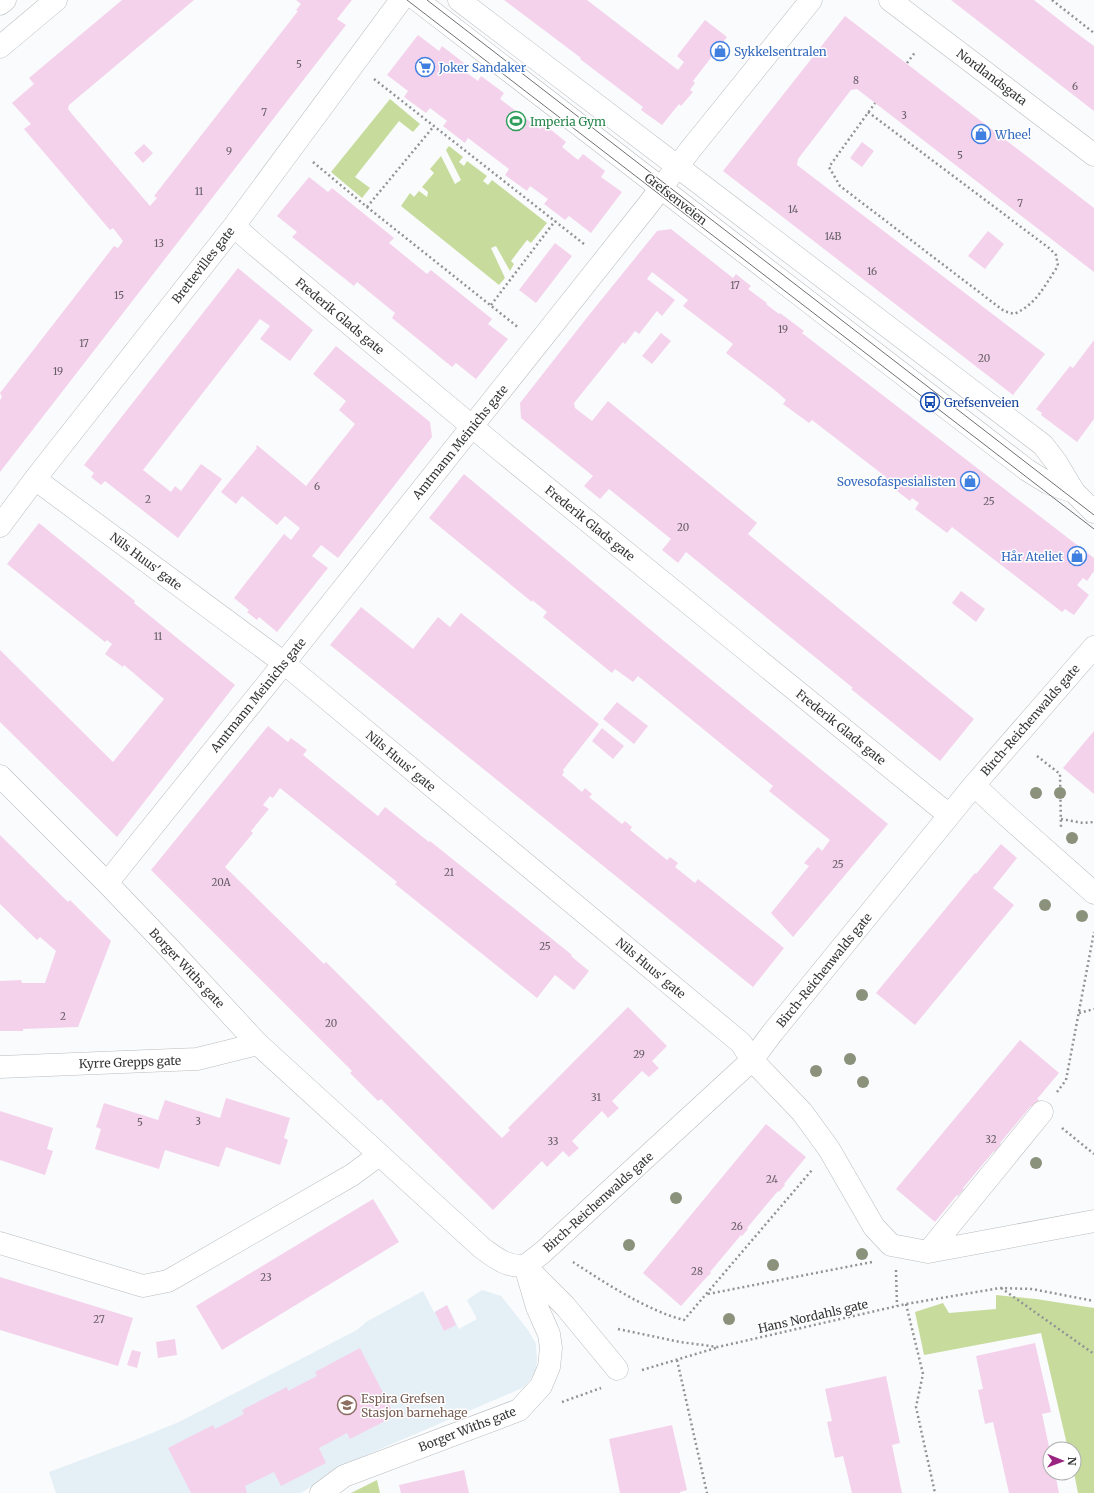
<svg xmlns="http://www.w3.org/2000/svg" width="1094" height="1493" viewBox="0 0 1094 1493" font-family="Merriweather,serif">
  <style>
    .built { fill: #e5eff6 }
    .green { fill: #c7dc9c }
    .building { fill: #f5d2ec }
    .lines { fill: none; stroke-linecap: round; stroke-linejoin: round }
    .minor-casing { stroke: #b9bcbe; stroke-width: 23 }
    .major-casing { stroke: #b9bcbe; stroke-width: 23 }
    .path { stroke: #929395; stroke-width: 2.5; stroke-dasharray: 2 3; stroke-linecap: butt }
    .minor { stroke: #fff; stroke-width: 22 }
    .major { stroke: #fff; stroke-width: 22 }
    .tram { stroke: #707173; stroke-width: 1 }
    .tree { fill: #8a927c }
    .labels { text-anchor: middle; dominant-baseline: central; stroke-width: 3; stroke-linejoin: round; paint-order: stroke }
    .number-label { font-size: 10px; fill: #655d64 }
    .shop-label { font-size: 12px; fill: #366cbe; stroke: #fff; text-anchor: start }
    .street-label { font-size: 12px; fill: #353637; stroke: #fff }
    .leisure-label { font-size: 12px; fill: #27864d; stroke: #fff; text-anchor: start }
    .transit-label { font-size: 12px; fill: #164399; stroke: #fff; text-anchor: start }
    .education-label { font-size: 12px; fill: #785e54; stroke: #fff; text-anchor: start }
  </style>
  <rect width="100%" height="100%" fill="#f9fbfd"/>
  <path class="built" d="M482 1290 501 1296 528 1330 536 1344 537 1361 535 1373 525 1386 520 1389 364 1456 338 1469 301 1493H56L49 1472 135 1440 179 1422 357 1330 366 1322 423 1291 434 1312 447 1305 459 1329 477 1319 467 1300Z"/>
  <path class="green" d="M390 99 420 124 413 132 399 121 355 177 370 188 362 198 331 172Z
    M449 146 463 157 459 162 464 166 467 161 487 176 483 181 488 185 492 180 547 223 531 243 527 240 511 261 514 264 510 271 496 246 491 248 505 278 499 285 401 206 410 193 414 197 419 191 427 197 428 192 422 187 434 173 430 169 441 156 455 184 461 180 446 150Z
    M996 1295 1036 1299 1094 1308V1493H1078L1074 1473V1449H1068L1041 1333 924 1355 915 1312 943 1303 949 1313 996 1309Z
    M377 1480 380 1493H351Z"/>
  <path class="building" d="M122 0H194L69 105 68 109 72 114 150 206 157 198 154 196 298 11 296 10 301 4 296 0H352L337 19 346 25 0 472V400L2 397 0 393 114 246 118 248 123 241 113 228 110 230 24 129 31 124 12 103 34 84 29 78Z
    M504 0H587L678 70 684 62 677 56 705 20 727 37 693 81 695 83 690 90 693 92 681 106 679 104 662 125 641 110 643 107 580 59 581 58Z
    M951 0H1034L1071 29 1094 46V111Z
    M845 16 1094 208V272L857 89 851 90 798 159 797 165 1045 354 1013 395 723 171Z
    M418 35 439 51 442 46 464 63 460 68 478 81 481 76 504 93 500 99 540 129 544 124 566 142 562 147 578 160 583 154 605 171 601 177 622 192 591 233 569 216 565 220 544 204 548 199 530 186 527 191 505 175 509 169 468 138 465 143 443 126 447 121 430 108 426 113 404 97 408 91 387 75Z
    M862 142 874 151 862 167 850 158Z
    M144 144 153 153 143 163 134 153Z
    M309 177 328 192 332 188 394 238 389 243 427 274 431 270 492 319 488 324 508 339 476 379 456 363 452 367 392 318 395 313 357 282 354 286 292 237 297 232 277 216Z
    M671 229 733 278 736 274 751 286 748 289 767 303 766 304 779 314 780 313 804 331 802 333 1094 558V571L1087 581 1083 578 1077 585 1089 595 1074 615 1065 609 1062 612 952 527 947 533 915 509 919 503 912 498 910 501 884 481 886 477 812 420 809 423 783 404 786 400 777 392 726 353 733 344 683 306 688 300 652 272 647 279 675 300 662 316 657 311 639 334 635 331 625 344 623 342 574 403 575 408 592 421 608 401 757 523 748 534 974 719 940 761 851 689 853 688 686 552 678 563 662 550 671 539 609 489 600 499 584 486 593 476 521 418 520 403 589 315 657 231Z
    M988 231 1004 244 985 269 968 256Z
    M555 243 572 256 536 303 519 290Z
    M238 268 313 330 290 361 260 339 270 326 260 319 143 470 171 492 175 486 181 491 201 464 222 479 178 538 105 481 101 485 91 477 94 473 84 465Z
    M661 333 671 341 652 364 642 356Z
    M1094 340V419L1077 442 1041 415 1042 413 1036 409 1070 366 1073 368Z
    M336 346 430 422 432 437 338 558 321 545 312 556 328 568 277 632 259 617 257 620 247 612 249 610 234 598 284 534 291 540 300 528 285 516 277 525 242 496 236 504 221 492 257 448 256 447 257 445 306 486 355 424 339 410 346 401 313 374Z
    M464 474 664 641 888 824 793 937 771 913 809 866 804 863 818 847 822 851 830 840 769 791 773 786 638 676 633 682 615 669 612 673 543 617 547 612 532 600V602L429 518Z
    M39 523 135 601 134 603 235 685 117 837 0 722V650L113 762 164 699 124 665 123 667 105 654 112 644 107 640 105 642 7 564Z
    M961 591 985 609 976 622 952 603Z
    M361 607 413 649 438 617 450 627 461 613 599 724 563 770 564 772 562 775 582 792 585 788 592 794 589 797 622 824 625 821 632 827 630 830 667 860 670 857 678 863 675 867 695 883 698 879 784 948 753 987 330 645Z
    M617 702 648 726 634 744 603 719Z
    M268 726 288 742 291 738 307 750 303 755 378 816 385 807 429 842 430 841 572 955 571 956 589 971 574 990 555 975 537 998 395 884 397 882 280 788 273 798 270 796 263 805 269 809 251 831 253 833 225 867 324 964 326 962 502 1138 510 1130 508 1128 628 1007 667 1046 652 1061 659 1068 649 1077 642 1071 612 1101 619 1108 608 1118 602 1111 572 1141 579 1148 569 1157 563 1151 547 1167 542 1161 493 1210 381 1099 378 1101 350 1073 352 1071 151 870Z
    M602 728 624 746 613 759 592 741Z
    M1094 731V794L1063 768Z
    M0 835 68 902 70 900 111 941 78 1027 23 1029V1031H0V981L21 980 22 983H45L56 951 40 937 37 940 0 904Z
    M1001 844 1017 858 993 888 1014 905 915 1025 876 993 975 873 976 874Z
    M1020 1040 1059 1073 1037 1099 1039 1100 1032 1107 1031 1106 1000 1143 1001 1144 995 1152 994 1151 963 1188 964 1189 958 1196 957 1195 935 1222 896 1189Z
    M226 1098 290 1118 284 1138 288 1140 280 1165 226 1147 219 1167 165 1150 159 1169 95 1149 101 1129 96 1127 104 1103 158 1120 165 1100 220 1118Z
    M0 1111 53 1128 47 1149 53 1151 45 1175 0 1160Z
    M766 1124 806 1157 784 1184 785 1185 779 1192 778 1191 747 1228 748 1229 742 1236 741 1235 710 1272 711 1273 704 1280 681 1306 643 1273Z
    M373 1199 399 1242 222 1350 196 1306Z
    M0 1277 133 1318 118 1366 0 1330Z
    M447 1305 456 1325 444 1331 435 1312Z
    M175 1339 177 1355 158 1358 156 1342Z
    M1035 1343 1051 1412 1042 1414 1050 1451V1473H1055L1059 1493H1009L993 1422 985 1424 978 1390 983 1389 976 1356Z
    M360 1348 395 1416 350 1439 347 1433 319 1448 326 1463 281 1486 274 1472 245 1486 247 1493H191L168 1448 213 1425 215 1429 244 1414 242 1410 287 1387 288 1391 317 1376 315 1372Z
    M132 1350 141 1352 137 1368 127 1365Z
    M886 1376 900 1443 892 1445 902 1493H852L843 1456 835 1458 827 1422 832 1421 825 1389Z
    M672 1425 687 1490 680 1492V1493H620L609 1439Z
    M464 1470 469 1493H401L399 1485Z"/>
  <g class="lines">
    <defs>
      <path id="minor" d="M890 0 1094 155
        M0 4 5 0
        M0 47 56 0
        M234 226 254 244 499 449 949 815
        M35 479 284 663 741 1043 752 1060 802 1112 829 1149 874 1227 891 1245 928 1252 1094 1221
        M0 526 35 479 234 226 401 0
        M0 776 107 883 171 950 258 1044 482 1248C496 1258 506 1267 525 1266
        M974 785 996 806 1094 893
        M107 883 284 663 648 205 690 150 811 0
        M0 1067 197 1059 258 1044
        M0 1243 143 1286 168 1281 352 1175 379 1155
        M928 1252 1042 1112
        M525 1266 542 1253 752 1060 773 1032 974 785 1094 647
        M527 1268 565 1306 617 1369
        M321 1493 344 1476 519 1410 541 1386 549 1367 551 1348 549 1334 537 1307 525 1266"/>
      <path id="major" d="M417 0 1027 470 1048 483 1074 492
        M459 0C653 149 849 296 1043 445L1056 462 1074 492 1094 512"/>
    </defs>
    <use href="#minor" class="minor-casing"/>
    <use href="#major" class="major-casing"/>
    <path class="path" d="M1052 0 1094 33
      M907 63 916 51
      M374 79 584 244
      M868 112 1049 248 1056 255 1058 266C1044 286 1037 304 1014 314L1004 311 840 186 829 167 875 103
      M313 162 367 207 519 328
      M367 207 434 126
      M491 305 555 221
      M1037 756 1060 774 1061 829
      M1061 819 1083 823 1094 822
      M1079 1013 1094 1009
      M1057 1092 1066 1080 1094 932
      M1062 1128 1094 1154
      M573 1262C605 1283 648 1311 684 1320L812 1170
      M896 1270 897 1306
      M1001 1288 1094 1354
      M708 1294 872 1262
      M906 1304 923 1374 916 1407 935 1493
      M618 1329 680 1342 718 1347 906 1304 1000 1288 1032 1289 1094 1301
      M677 1360 707 1493
      M642 1370 716 1348
      M562 1402 601 1388"/>
    <use href="#minor" class="minor"/>
    <use href="#major" class="major"/>
    <path class="tram" d="M407 0 1094 529
      M427 0 1094 515"/>
  </g>
  <g class="tree">
    <circle cx="1036" cy="793" r="6"/>
    <circle cx="1060" cy="793" r="6"/>
    <circle cx="1072" cy="838" r="6"/>
    <circle cx="1045" cy="905" r="6"/>
    <circle cx="1082" cy="916" r="6"/>
    <circle cx="862" cy="995" r="6"/>
    <circle cx="850" cy="1059" r="6"/>
    <circle cx="816" cy="1071" r="6"/>
    <circle cx="863" cy="1082" r="6"/>
    <circle cx="1036" cy="1163" r="6"/>
    <circle cx="676" cy="1198" r="6"/>
    <circle cx="629" cy="1245" r="6"/>
    <circle cx="862" cy="1254" r="6"/>
    <circle cx="773" cy="1265" r="6"/>
    <circle cx="729" cy="1319" r="6"/>
  </g>
  <defs>
    <symbol id="shop-ring" viewBox="-11 -11 22 22"><circle r="9.5" fill="#fff" stroke="#3f7fe0" stroke-width="1.5"/><path d="M-5-2.5h2.3a2.7 3.5 0 0 1 5.4 0H5L5.5 6h-11ZM-1.5-2.5h3a1.5 2.3 0 0 0-3 0Z" fill="#3f7fe0"/></symbol>
    <symbol id="supermarket-ring" viewBox="-11 -11 22 22"><circle r="9.5" fill="#fff" stroke="#3f7fe0" stroke-width="1.5"/><path d="M-6-5.5h2.5l.6 2H6L4.5 2H-2.5L-4.4-4H-6ZM-1.5 3.2a1.3 1.3 0 1 0 .1 0ZM3 3.2a1.3 1.3 0 1 0 .1 0Z" fill="#3f7fe0"/></symbol>
    <symbol id="stadium-ring" viewBox="-11 -11 22 22"><circle r="9.5" fill="#fff" stroke="#2e9e5b" stroke-width="1.5"/><path d="M0-5a6.5 5 0 1 0 0 10a6.5 5 0 1 0 0-10ZM-3.5-1.8h7v3.6h-7Z" fill="#2e9e5b"/></symbol>
    <symbol id="bus-ring" viewBox="-11 -11 22 22"><circle r="9.5" fill="#fff" stroke="#1a4fb4" stroke-width="1.5"/><path d="M-5-6H5V4H4V6H2V4H-2V6H-4V4H-5ZM-3.5-4V0h7V-4ZM-3.5 1.2v1.5H-2V1.2ZM2 1.2v1.5H3.5V1.2Z" fill="#1a4fb4"/></symbol>
    <symbol id="school-ring" viewBox="-11 -11 22 22"><circle r="9.5" fill="#fff" stroke="#8d6e63" stroke-width="1.5"/><path d="M0-5L7-2L0 1L-7-2ZM-4 1L0 2.5L4 1V4Q0 6-4 4Z" fill="#8d6e63"/></symbol>
  </defs>
  <g fill-rule="evenodd">
    <use href="#shop-ring" x="709" y="40" width="22" height="22"/>
    <use href="#supermarket-ring" x="414" y="56" width="22" height="22"/>
    <use href="#stadium-ring" x="505" y="110" width="22" height="22"/>
    <use href="#shop-ring" x="970" y="123" width="22" height="22"/>
    <use href="#bus-ring" x="919" y="391" width="22" height="22"/>
    <use href="#shop-ring" x="959" y="470" width="22" height="22"/>
    <use href="#shop-ring" x="1066" y="545" width="22" height="22"/>
    <use href="#school-ring" x="336" y="1394" width="22" height="22"/>
  </g>
  <g class="labels">
    <g class="number-label">
      <text x="299" y="64">5</text>
      <text x="856" y="80">8</text>
      <text x="1075" y="86">6</text>
      <text x="264" y="112">7</text>
      <text x="904" y="115">3</text>
      <text x="229" y="151">9</text>
      <text x="960" y="155">5</text>
      <text x="199" y="191">11</text>
      <text x="1020" y="203">7</text>
      <text x="793" y="209">14</text>
      <text x="833" y="236">14B</text>
      <text x="159" y="243">13</text>
      <text x="872" y="271">16</text>
      <text x="735" y="285">17</text>
      <text x="119" y="295">15</text>
      <text x="783" y="329">19</text>
      <text x="84" y="343">17</text>
      <text x="984" y="358">20</text>
      <text x="58" y="371">19</text>
      <text x="317" y="486">6</text>
      <text x="148" y="499">2</text>
      <text x="989" y="501">25</text>
      <text x="683" y="527">20</text>
      <text x="158" y="636">11</text>
      <text x="838" y="864">25</text>
      <text x="449" y="872">21</text>
      <text x="221" y="882">20A</text>
      <text x="545" y="946">25</text>
      <text x="63" y="1016">2</text>
      <text x="331" y="1023">20</text>
      <text x="639" y="1054">29</text>
      <text x="596" y="1097">31</text>
      <text x="198" y="1121">3</text>
      <text x="140" y="1122">5</text>
      <text x="991" y="1139">32</text>
      <text x="553" y="1141">33</text>
      <text x="772" y="1179">24</text>
      <text x="737" y="1226">26</text>
      <text x="697" y="1271">28</text>
      <text x="266" y="1277">23</text>
      <text x="99" y="1319">27</text>
    </g>
    <g class="shop-label">
      <text x="734" y="51">Sykkelsentralen</text>
      <text x="439" y="67">Joker Sandaker</text>
      <text x="995" y="134">Whee!</text>
      <text x="956" y="481" text-anchor="end">Sovesofaspesialisten</text>
      <text x="1063" y="556" text-anchor="end">Hår Ateliet</text>
    </g>
    <g class="street-label">
      <text transform="translate(992 77) rotate(37)">Nordlandsgata</text>
      <text transform="translate(676 199) rotate(38)">Grefsenveien</text>
      <text transform="translate(203 265) rotate(-52)">Brettevilles gate</text>
      <text transform="translate(340 316) rotate(40)">Frederik Glads gate</text>
      <text transform="translate(460 442) rotate(-51)">Amtmann Meinichs gate</text>
      <text transform="translate(590 523) rotate(39)">Frederik Glads gate</text>
      <text transform="translate(146 561) rotate(37)">Nils Huus' gate</text>
      <text transform="translate(258 695) rotate(-51)">Amtmann Meinichs gate</text>
      <text transform="translate(1030 720) rotate(-49)">Birch-Reichenwalds gate</text>
      <text transform="translate(841 727) rotate(39)">Frederik Glads gate</text>
      <text transform="translate(401 761) rotate(40)">Nils Huus' gate</text>
      <text transform="translate(187 968) rotate(47)">Borger Withs gate</text>
      <text transform="translate(651 968) rotate(40)">Nils Huus' gate</text>
      <text transform="translate(824 970) rotate(-51)">Birch-Reichenwalds gate</text>
      <text transform="translate(130 1062) rotate(-2)">Kyrre Grepps gate</text>
      <text transform="translate(598 1202) rotate(-42)">Birch-Reichenwalds gate</text>
      <text transform="translate(813 1316) rotate(-13)">Hans Nordahls gate</text>
      <text transform="translate(467 1429) rotate(-21)">Borger Withs gate</text>
    </g>
    <g class="leisure-label">
      <text x="530" y="121">Imperia Gym</text>
    </g>
    <g class="transit-label">
      <text x="944" y="402">Grefsenveien</text>
    </g>
    <g class="education-label">
      <text x="361" y="1398">Espira Grefsen<tspan x="361" dy="14">Stasjon barnehage</tspan></text>
    </g>
  </g>
  <g transform="translate(1062 1461) rotate(91)"><circle r="19" fill="#ffffff" stroke="#aeafaf"/>
  <path d="M0-3L7 15L0 10L-7 15Z" fill="#9a2580"/>
  <text y="-6" font-size="11" font-weight="bold" text-anchor="middle" fill="#353637">N</text>
  </g>
</svg>
